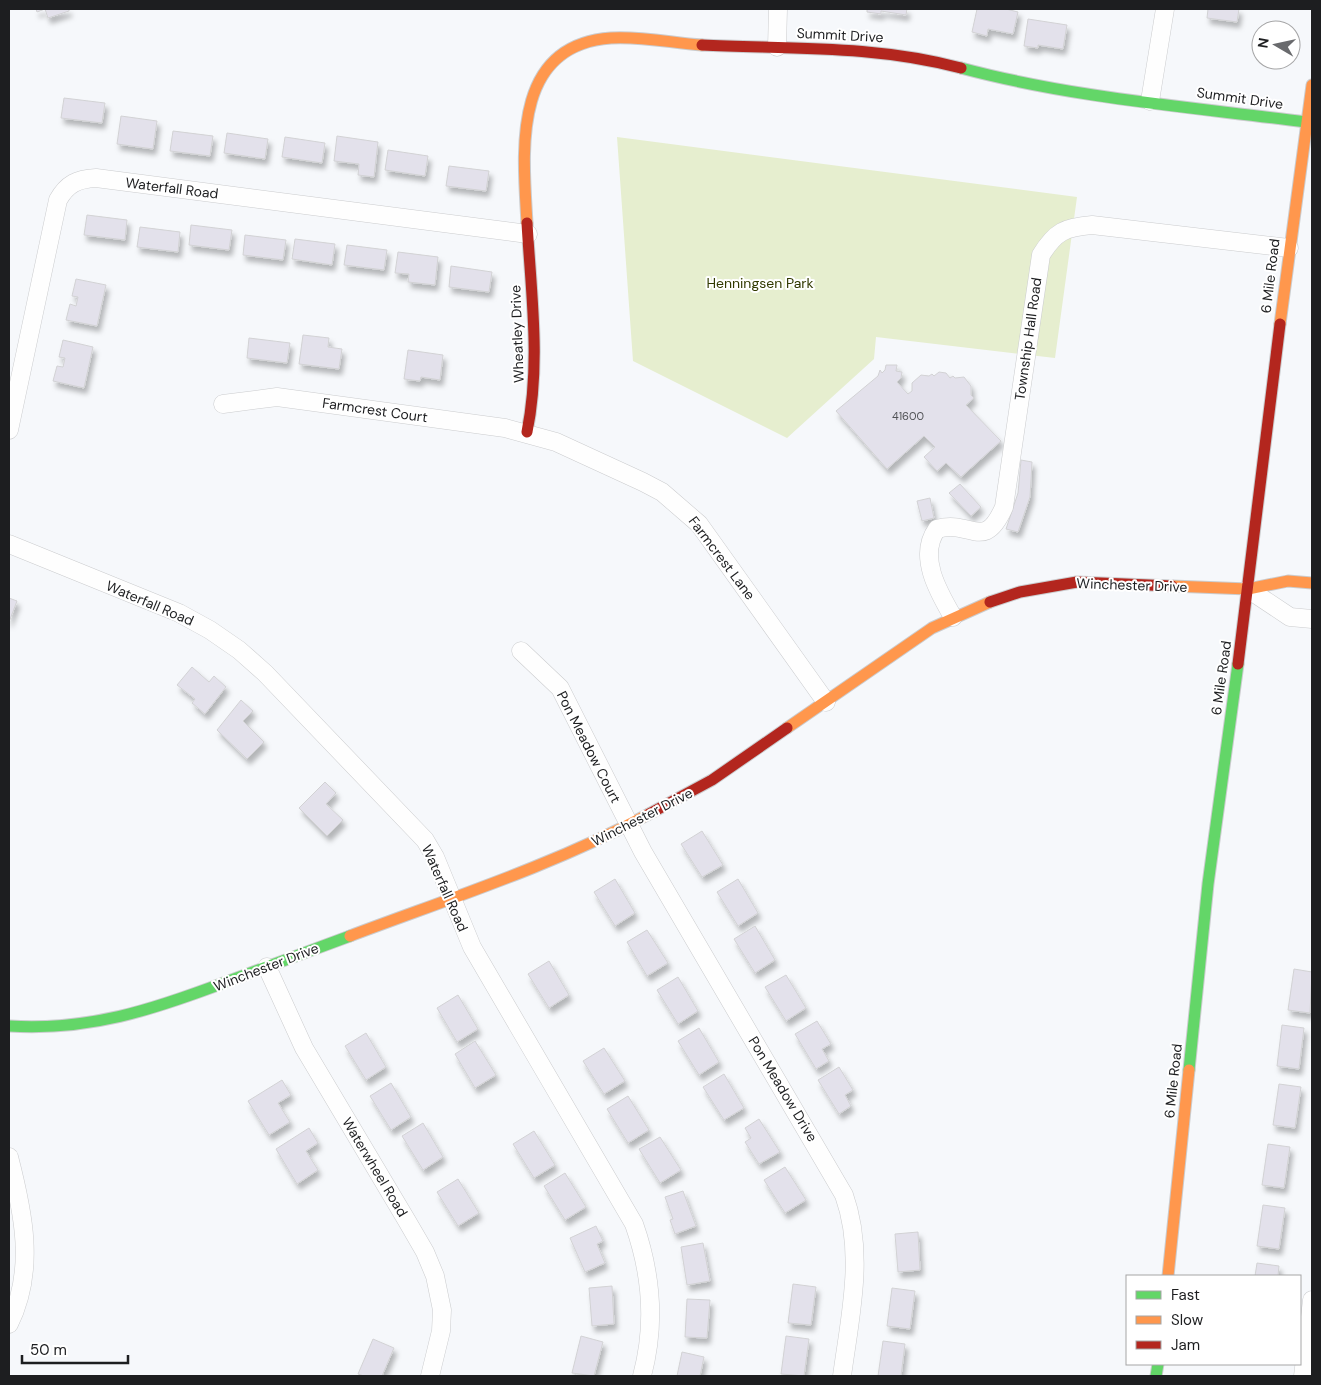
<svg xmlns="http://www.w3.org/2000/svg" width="1321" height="1385" viewBox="0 0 1321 1385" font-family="'DM Sans',sans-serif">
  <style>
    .green { fill: #e6eecf }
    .building { fill: #e3e1eb; stroke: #d2d2d4; filter: url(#shadow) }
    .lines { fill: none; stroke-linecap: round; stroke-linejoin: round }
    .street-casing { stroke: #cbccce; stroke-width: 19 }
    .fast-casing { stroke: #cbccce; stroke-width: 13 }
    .slow-casing { stroke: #cbccce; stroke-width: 13 }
    .jam-casing { stroke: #cbccce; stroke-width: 13 }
    .street { stroke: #fefefe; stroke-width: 18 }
    .fast { stroke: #63d668; stroke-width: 11 }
    .slow { stroke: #ff974d; stroke-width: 11 }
    .jam { stroke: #b3261e; stroke-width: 11 }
    .labels { text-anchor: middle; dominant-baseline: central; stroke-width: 4; stroke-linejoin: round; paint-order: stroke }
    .number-label { font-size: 11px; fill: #505155 }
    .street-label { font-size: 14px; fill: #1d1e20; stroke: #fff }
    .park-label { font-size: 14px; fill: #313900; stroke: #fff }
  </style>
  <defs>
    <filter id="shadow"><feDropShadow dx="3" dy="5.5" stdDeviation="2.5" flood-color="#0004"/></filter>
  </defs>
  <rect width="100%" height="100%" fill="#f6f8fb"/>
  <path class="green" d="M617 137 1077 197 1055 358 876 337 874 359 787 438 633 361Z"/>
  <path class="building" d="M36 9H69V11L48 18 45 9 37 12Z
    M867 9H907L906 15 881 11V14L867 12Z
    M977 9H1006L1018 12 1013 34 988 29 987 36 972 32Z
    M1208 9H1239L1237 22 1207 18Z
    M1028 19 1067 25 1063 49 1038 45V48L1024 46Z
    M64 98 105 103 102 123 61 118Z
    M121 116 157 121 153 149 117 144Z
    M173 131 213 136 210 156 170 151Z
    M227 133 268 139 265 159 224 153Z
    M337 136 378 142 374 177 358 175 359 164 334 161Z
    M285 137 325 143 322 163 282 157Z
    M388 150 428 156 425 176 385 170Z
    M449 166 489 171 486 191 446 186Z
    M87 215 127 220 125 240 84 235Z
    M191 225 232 230 229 250 189 245Z
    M140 227 180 232 178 252 137 247Z
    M245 235 286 240 283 260 243 255Z
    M295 239 335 244 332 265 292 259Z
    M347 245 387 250 384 270 344 265Z
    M398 252 438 257 435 285 408 282 409 274 395 273Z
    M451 266 492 272 489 292 449 287Z
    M76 279 106 285 97 326 66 320 70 304 76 306 78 297 72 296Z
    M303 335 329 338 328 347 342 349 339 369 299 364Z
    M249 338 290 343 287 363 247 358Z
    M63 340 93 347 84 388 53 381 57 366 63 367 65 358 59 357Z
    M408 350 443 355 440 380 421 377 420 381 404 379Z
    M886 365H897L896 371 902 372 901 378 897 382 908 394 912 391V383L921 375 929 376 932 374 934 376 939 372 946 373 950 378 953 376 955 378 964 377 971 386V395L974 398 966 405 1001 441 961 477 946 463 937 471 924 457 935 447 924 436 887 469 836 411 878 376 880 370 882 373 885 370Z
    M1021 460 1032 462 1030 497 1018 532 1006 529 1018 493Z
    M960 484 981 507 971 516 949 493Z
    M930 498 934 518 922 521 917 501Z
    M9 598 17 601 9 622Z
    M192 667 209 682 214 676 226 687 205 714 192 703 195 699 177 685Z
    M241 700 253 711 243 721 264 742 247 759 217 730Z
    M325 782 336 793 326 804 343 820 327 836 299 808Z
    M702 831 723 865 702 877 681 844Z
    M615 879 635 913 615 926 594 892Z
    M738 879 758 913 738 926 717 892Z
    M755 926 775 960 755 973 734 939Z
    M647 930 668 963 647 976 627 942Z
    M549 961 569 995 549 1008 528 974Z
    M1294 969 1312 972 1310 1013 1288 1010Z
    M786 975 806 1008 786 1021 765 987Z
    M678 977 698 1011 678 1024 657 990Z
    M458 995 478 1029 457 1042 437 1008Z
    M817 1021 831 1044 822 1049 829 1061 816 1069 795 1034Z
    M1282 1025 1304 1028 1299 1069 1277 1066Z
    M699 1028 719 1062 699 1075 678 1041Z
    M366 1033 386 1067 366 1080 345 1046Z
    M475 1041 496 1075 475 1088 455 1054Z
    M604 1048 625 1081 604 1094 583 1061Z
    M839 1067 853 1090 845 1095 851 1106 839 1114 818 1080Z
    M724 1074 744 1108 724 1120 703 1087Z
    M282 1080 291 1095 278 1103 290 1122 269 1135 248 1101Z
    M391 1083 411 1117 391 1130 370 1096Z
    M1279 1084 1301 1087 1295 1128 1273 1125Z
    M628 1096 649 1130 628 1143 607 1109Z
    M759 1119 780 1152 759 1164 745 1142 751 1138 745 1128Z
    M423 1123 443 1157 423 1170 402 1136Z
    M309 1128 318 1143 306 1151 318 1170 297 1184 276 1149Z
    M534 1131 555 1165 534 1178 513 1144Z
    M660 1137 681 1170 660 1183 639 1149Z
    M1268 1144 1290 1147 1284 1188 1262 1185Z
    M785 1167 806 1200 785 1213 764 1180Z
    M565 1173 586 1207 565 1220 544 1186Z
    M458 1179 479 1213 458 1226 437 1192Z
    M683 1191 696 1226 675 1234 670 1220 673 1219 665 1197Z
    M1263 1205 1285 1208 1279 1249 1257 1246Z
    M596 1226 603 1241 597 1244 605 1263 585 1272 570 1238Z
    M918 1232 920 1270 898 1272 895 1234Z
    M703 1243 710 1281 687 1285 681 1247Z
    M1257 1263 1279 1266 1278 1276H1255Z
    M793 1284 816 1287 811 1325 788 1323Z
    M612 1286 614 1324 592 1326 589 1288Z
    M892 1288 915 1291 910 1329 887 1326Z
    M687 1299 710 1300 707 1338 685 1337Z
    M581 1336 603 1342 594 1376 572 1373Z
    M786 1336 809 1339 804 1376 781 1374Z
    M373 1339 394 1348 382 1376H364L358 1374Z
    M883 1341 905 1344 901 1376H878Z
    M682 1352 704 1357 700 1376H677Z"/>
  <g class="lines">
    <defs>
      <path id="street" d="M777 47 778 9
        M1150 101 1165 9
        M223 404 277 397 505 428 556 442 643 482 662 492 699 524 826 702
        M9 430 58 200C67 184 77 179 96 178L528 234
        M9 544 179 613 210 630 239 650 265 673 425 840 435 857 472 947 634 1224C652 1275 656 1324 642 1376
        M1248 589 1290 617 1312 619
        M953 617C939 593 917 556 937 529 971 519 984 553 1004 507L1041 255C1055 232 1065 227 1092 225L1289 248
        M521 651 560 688 643 852 844 1195C865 1254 850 1316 842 1376
        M267 967 304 1048 407 1221 425 1252 435 1276 442 1310 441 1331 430 1376
        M9 1157C23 1211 36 1270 9 1324
        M1303 1376 1312 1300"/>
      <path id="fast" d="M961 68C1073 98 1191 107 1306 122
        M9 1026C89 1031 152 1010 226 982 267 967 309 951 350 936
        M1189 1070 1208 884 1238 664
        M1156 1376 1158 1364"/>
      <path id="slow" d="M527 223C523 152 511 45 611 38 642 36 672 43 702 45
        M1280 324 1312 85
        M1172 586 1248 589 1288 581 1312 583
        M787 728 932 628 990 602
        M350 936C451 898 554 865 649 814
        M1168 1276 1189 1070"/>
      <path id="jam" d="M702 45C790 49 876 45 961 68
        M527 223C531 293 541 363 527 432
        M990 602 1020 592 1077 582 1172 586
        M1238 664 1280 324
        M649 814 712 780 787 728"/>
    </defs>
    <use href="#street" class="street-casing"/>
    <use href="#fast" class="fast-casing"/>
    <use href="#slow" class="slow-casing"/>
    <use href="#jam" class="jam-casing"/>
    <use href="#street" class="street"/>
    <use href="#fast" class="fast"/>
    <use href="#slow" class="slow"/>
    <use href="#jam" class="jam"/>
  </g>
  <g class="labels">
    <g class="number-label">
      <text x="908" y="416">41600</text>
    </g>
    <g class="street-label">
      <text transform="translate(840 35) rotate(3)">Summit Drive</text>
      <text transform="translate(1240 98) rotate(8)">Summit Drive</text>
      <text transform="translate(172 188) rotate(7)">Waterfall Road</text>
      <text transform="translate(1270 276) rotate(-83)">6 Mile Road</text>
      <text transform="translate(517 334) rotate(-92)">Wheatley Drive</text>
      <text transform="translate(1028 339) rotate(-82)">Township Hall Road</text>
      <text transform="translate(375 410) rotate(8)">Farmcrest Court</text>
      <text transform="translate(722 558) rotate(53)">Farmcrest Lane</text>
      <text transform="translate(1132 585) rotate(2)">Winchester Drive</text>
      <text transform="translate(150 603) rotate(23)">Waterfall Road</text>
      <text transform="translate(1221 678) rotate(-82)">6 Mile Road</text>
      <text transform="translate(589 747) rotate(63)">Pon Meadow Court</text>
      <text transform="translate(642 817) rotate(-27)">Winchester Drive</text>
      <text transform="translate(445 888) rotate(66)">Waterfall Road</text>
      <text transform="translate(266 967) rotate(-21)">Winchester Drive</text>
      <text transform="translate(1173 1081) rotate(-84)">6 Mile Road</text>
      <text transform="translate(783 1089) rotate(59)">Pon Meadow Drive</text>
      <text transform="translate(375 1167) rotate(59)">Waterwheel Road</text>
    </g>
    <g class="park-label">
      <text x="760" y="283">Henningsen Park</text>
    </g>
  </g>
  <rect width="1321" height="1385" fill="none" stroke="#1d1e20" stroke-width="20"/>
  <rect x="1126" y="1275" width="175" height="90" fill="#ffffff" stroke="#a5a5a6"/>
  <rect x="1136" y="1291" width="25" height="8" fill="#63d668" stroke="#a5a5a6"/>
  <text x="1171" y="1300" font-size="15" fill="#1d1e20">Fast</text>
  <rect x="1136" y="1316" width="25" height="8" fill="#ff974d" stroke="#a5a5a6"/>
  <text x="1171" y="1325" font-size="15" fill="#1d1e20">Slow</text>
  <rect x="1136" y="1341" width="25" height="8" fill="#b3261e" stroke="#a5a5a6"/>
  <text x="1171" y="1350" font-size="15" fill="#1d1e20">Jam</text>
  <g transform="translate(1276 45) rotate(279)"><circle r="24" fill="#ffffff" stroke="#a5a5a6"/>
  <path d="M0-4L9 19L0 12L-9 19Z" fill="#696a6d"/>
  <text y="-8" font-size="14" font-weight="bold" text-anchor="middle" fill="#1d1e20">N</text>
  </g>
  <path d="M22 1355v8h106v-8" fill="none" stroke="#1d1e20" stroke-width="2.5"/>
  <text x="30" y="1355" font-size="15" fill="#1d1e20" stroke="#ffffff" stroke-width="4" paint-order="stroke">50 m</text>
</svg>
